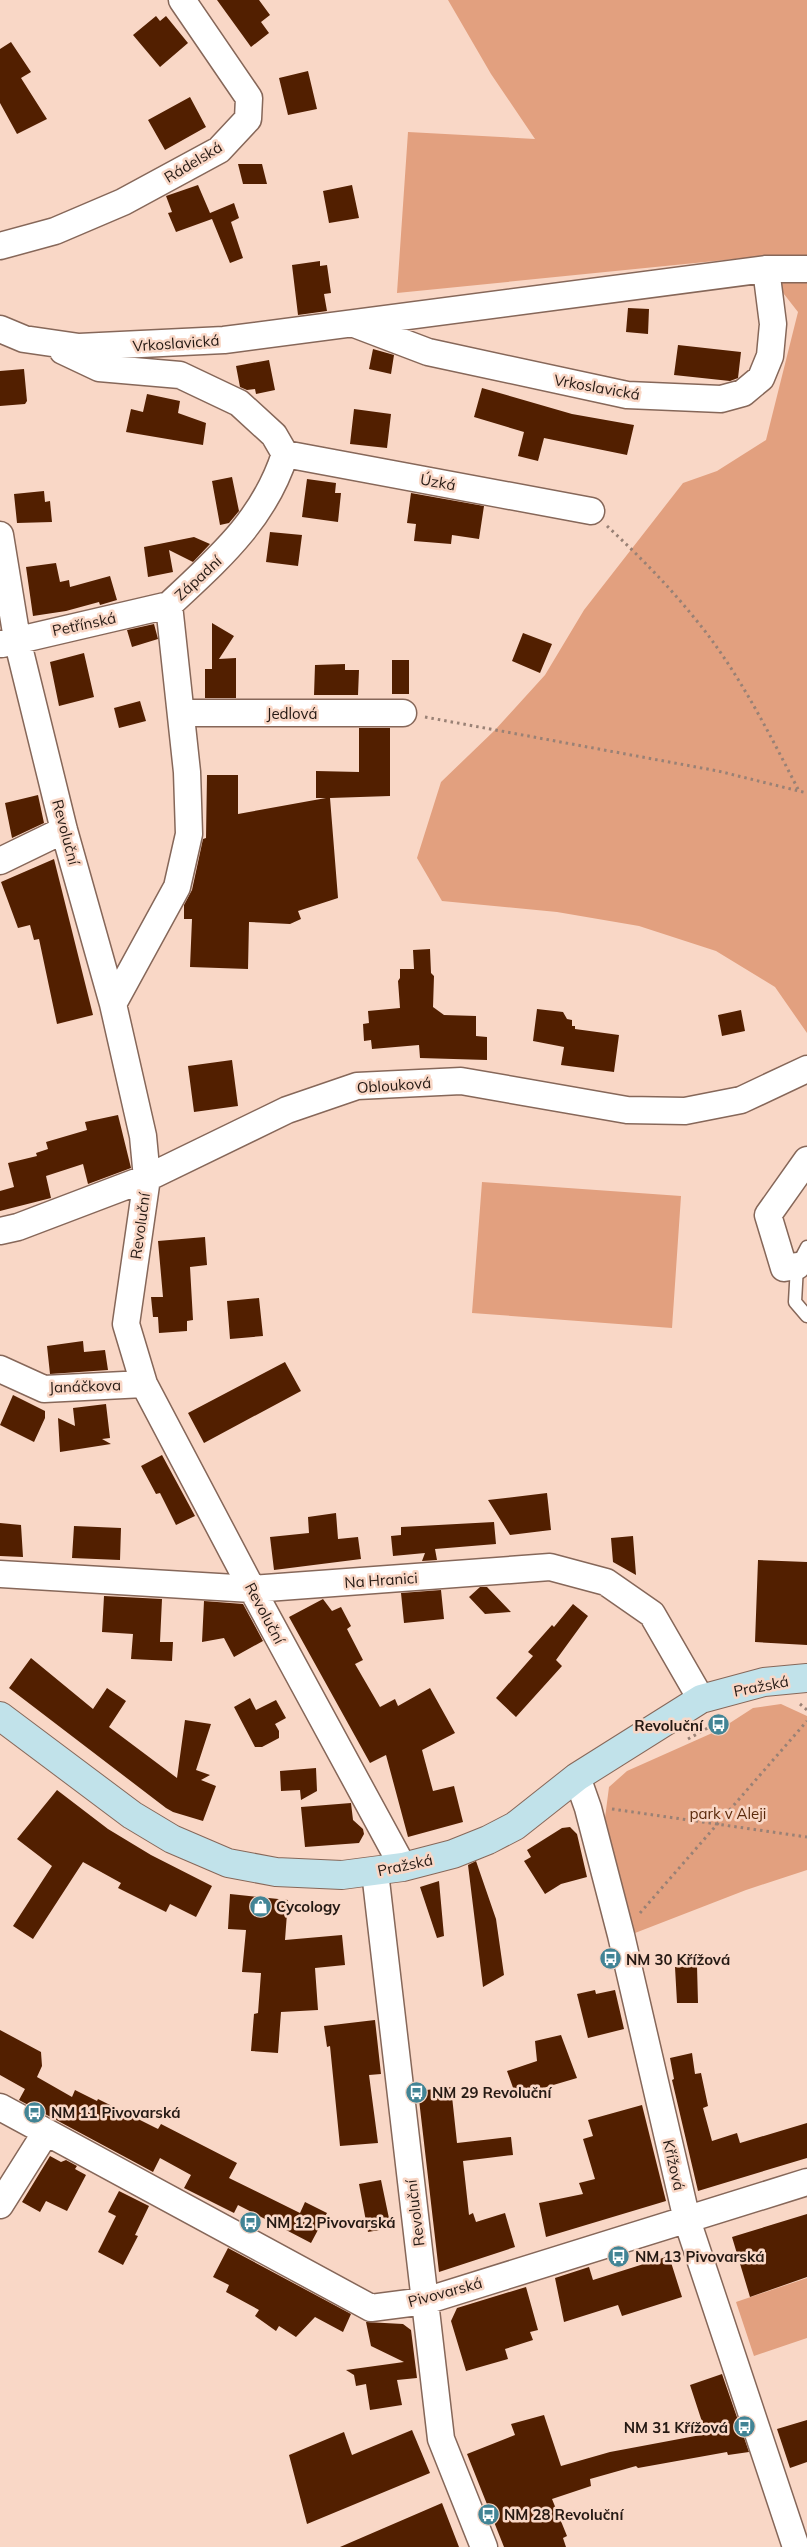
<svg xmlns="http://www.w3.org/2000/svg" width="807" height="2547" viewBox="0 0 807 2547" font-family="Mulish,sans-serif">
  <style>
    .green { fill: #e2a07f }
    .building { fill: #521f00 }
    .lines { fill: none; stroke-linecap: round; stroke-linejoin: round }
    .lane-casing { stroke: #866759; stroke-width: 15 }
    .street-casing { stroke: #866759; stroke-width: 29 }
    .secondary-casing { stroke: #866759; stroke-width: 30 }
    .path { stroke: #998175; stroke-width: 3; stroke-dasharray: 2.5 4; stroke-linecap: butt }
    .lane { stroke: #fff; stroke-width: 12 }
    .street { stroke: #fff; stroke-width: 26 }
    .secondary { stroke: #c1e2ea; stroke-width: 28 }
    .labels { text-anchor: middle; dominant-baseline: central; stroke-width: 5; stroke-linejoin: round; paint-order: stroke }
    .street-label { font-size: 15px; fill: #251913; stroke: #f9d7c6 }
    .poi-label { font-size: 15px; font-weight: bold; fill: #251913; stroke: #f9d7c6; text-anchor: start }
    .park-label { font-size: 15px; fill: #5a290b; stroke: #f9d7c6 }
  </style>
  <rect width="100%" height="100%" fill="#f9d7c6"/>
  <path class="green" d="M448 0H807V1033L775 987 716 951 639 926 557 912 442 901 417 858 441 782 495 730 545 675 584 610 683 483 717 471 766 440 798 312 755 257 397 293 408 132 535 139 491 74Z
    M482 1182 681 1196 672 1328 472 1313Z
    M781 1704 807 1716V1870L746 1890 635 1933 605 1818 609 1787 627 1771 719 1730 753 1708Z
    M807 2278V2338L754 2356 736 2302Z"/>
  <path class="building" d="M217 0H259L270 15 261 22 269 33 251 47Z
    M156 16 160 21 166 16 188 43 160 67 133 35Z
    M11 42 31 72 21 78 47 119 17 134 0 103V49Z
    M308 71 317 109 288 115 279 78Z
    M190 97 206 127 165 150 148 120Z
    M238 164H262L267 184H243Z
    M198 185 210 213 234 203 239 218 231 222 243 258 230 263 212 219 176 232 168 213 172 212 166 196Z
    M352 185 359 218 329 223 323 191Z
    M320 261V266L327 265 331 293 324 294 327 311 298 315 292 265Z
    M628 308 649 309 648 334 626 332Z
    M678 345 741 352 738 378 730 381 674 375Z
    M373 349 394 355 391 374 369 369Z
    M269 360 275 390 256 394 255 389 247 390 240 387 236 366Z
    M24 369 27 401 25 404 0 406V371Z
    M482 388 572 414 634 425 627 455 544 438 538 461 518 456 524 432 474 417Z
    M147 394 180 401 178 413 206 423 203 445 126 432 131 409 143 412Z
    M354 409 391 414 387 448 350 444Z
    M232 477 239 511 229 523 220 525 212 481Z
    M307 479 336 483 335 493H341L338 522 302 517Z
    M44 491 45 502 50 501 52 522 17 523 14 494Z
    M411 493 484 506 479 539 452 535 451 544 414 541 416 524 407 523Z
    M270 532 302 535 298 566 266 562Z
    M194 537 210 544 193 562 169 550 173 572 148 577 144 547Z
    M56 563 60 582 69 580 70 587 110 576 117 600 100 605 99 602 66 611 33 616 26 567Z
    M212 623 234 636 219 659 236 658V698H205V669H212Z
    M154 624 158 639 132 647 127 630Z
    M523 633 552 644 540 673 512 661Z
    M84 653 94 697 59 706 50 662Z
    M392 660H409V694H392Z
    M345 664V670H359L358 695H314L315 665Z
    M140 701 146 721 119 728 114 708Z
    M359 728H390V796L330 798 338 898 298 911 301 919 290 924 249 922 248 969 190 967 192 919H184V905L192 890 203 839 206 838 207 775H238V814L326 798H316V771L359 772Z
    M38 795 44 823 12 838 5 803Z
    M54 859 93 1015 57 1024 39 939 34 940 30 925 18 928 1 882Z
    M430 949 431 973 434 976 433 1007 444 1015 476 1016V1036L487 1037V1060L420 1058 419 1045 372 1049 371 1040 364 1041 363 1024 369 1023 368 1011 400 1008 398 981 400 978V969H414L413 950Z
    M537 1009 563 1012 567 1019 572 1020V1026H575V1029L619 1035 614 1072 561 1065 564 1047 533 1041Z
    M741 1010 745 1031 722 1036 718 1015Z
    M232 1060 238 1106 194 1112 188 1066Z
    M118 1115 131 1168 88 1184 83 1164 46 1176 51 1198 0 1211V1191L14 1187 8 1163 37 1156 36 1153 48 1149 46 1142 87 1130 85 1122Z
    M205 1237 207 1265 190 1267 193 1320 187 1321V1331L159 1333 158 1317H153L151 1297H163L158 1241Z
    M259 1298 263 1336 230 1339 227 1301Z
    M83 1341 84 1352 105 1350 108 1370 50 1374 47 1346Z
    M285 1362 301 1391 204 1443 188 1413Z
    M13 1395 45 1411V1418L34 1442 0 1425Z
    M106 1404 110 1438 102 1439 111 1444 60 1452 58 1418 75 1426 73 1408Z
    M162 1455 195 1516 176 1525 160 1493 156 1494 141 1466Z
    M547 1493 551 1530 510 1535 488 1500Z
    M336 1513 338 1539 358 1537 361 1559 274 1570 270 1537 309 1533 308 1517Z
    M494 1522 496 1544 435 1549 437 1560 422 1561 425 1553 393 1556 391 1536 401 1535V1527Z
    M0 1523 21 1525 23 1557 0 1556Z
    M74 1526 121 1528 120 1560 72 1558Z
    M633 1536 636 1575 613 1562 611 1538Z
    M758 1560 807 1562V1645L755 1642Z
    M480 1587H487L511 1612 485 1614 469 1597Z
    M441 1590 444 1619 404 1623 401 1593Z
    M104 1596 162 1599 160 1642H173L172 1661 131 1659 133 1634 102 1632Z
    M323 1599 332 1611 341 1607 351 1626 347 1629 363 1660 355 1664 380 1707 395 1699 398 1706 430 1688 455 1733 422 1750 433 1791 454 1786 463 1822 408 1837 386 1755 370 1763 289 1617Z
    M204 1601 243 1604 263 1641 234 1657 224 1638 202 1642Z
    M573 1604 588 1616 556 1660 562 1666 516 1717 496 1698 533 1656 528 1652 552 1625 554 1627Z
    M31 1658 93 1709 107 1688 126 1701 109 1727 177 1778 185 1720 211 1724 196 1770 210 1775 201 1780 216 1786 203 1821 173 1812 166 1808 9 1688Z
    M250 1698 256 1710 276 1700 286 1718 275 1724 279 1731V1738L262 1747H255L234 1707Z
    M316 1768 317 1791 301 1800 300 1790 281 1791 280 1771Z
    M57 1790 108 1829 151 1855 212 1886 196 1917 170 1904 166 1912 118 1888 121 1883 83 1862 33 1939 13 1926 52 1866 17 1839Z
    M351 1803 353 1820 363 1829 364 1834 359 1843 305 1847 301 1807Z
    M570 1827 577 1834 587 1877 561 1884 545 1894 524 1861 531 1857 527 1850 562 1828Z
    M476 1861 496 1919 504 1975 483 1987 468 1865Z
    M439 1881 444 1936 437 1938 420 1887Z
    M230 1894 288 1900 285 1940 342 1935 345 1965 315 1968 318 2010 281 2012 278 2053 251 2051 254 2014 258 2013 261 1973 242 1972 246 1930 228 1929Z
    M697 1966 698 2003H677L675 1967Z
    M595 1990 596 1994 615 1990 624 2029 588 2038 577 1994Z
    M375 2020 381 2074 369 2075 378 2143 340 2146 330 2046 327 2047 324 2026Z
    M0 2030 41 2052 42 2066 37 2077 72 2097 75 2090 97 2101 98 2099 158 2129 161 2124 237 2163 229 2178 300 2213 305 2202 327 2213 311 2243 238 2205 234 2213 184 2188 191 2175 160 2158 153 2172 19 2100 25 2089 0 2075Z
    M561 2035 577 2078 516 2096 507 2071 537 2061 535 2041Z
    M692 2053 695 2074 701 2073 708 2106 703 2108 712 2141 737 2133 740 2143 807 2123V2158L698 2191 672 2080 674 2079 670 2058Z
    M451 2087 457 2143 511 2137 513 2155 463 2161 469 2215 473 2213 476 2222 505 2213 515 2247 439 2272 418 2091Z
    M642 2105 666 2201 546 2237 539 2203 583 2194 579 2183 595 2179 583 2139 593 2136 588 2120Z
    M50 2156 61 2162 66 2160 77 2166 75 2169 86 2175 67 2211 46 2201 40 2212 22 2202Z
    M381 2180 391 2228 368 2232 359 2184Z
    M119 2191 149 2206 135 2235 138 2236 123 2265 98 2252 116 2216 108 2212Z
    M807 2214V2277L750 2297 732 2237Z
    M228 2248 351 2314 343 2332 315 2317 296 2337 279 2326 276 2331 255 2316 259 2310 226 2292 229 2285 213 2277Z
    M669 2256 682 2297 622 2316 618 2305 564 2322 555 2278 589 2267 593 2280Z
    M526 2287 538 2330 530 2332 533 2340 505 2349 508 2359 466 2371 451 2321 457 2308Z
    M366 2322 403 2324 411 2330 417 2378 397 2380 402 2405 370 2410 366 2384 356 2386 354 2375 346 2370 404 2362 371 2346Z
    M722 2374 749 2452 728 2455 727 2452 638 2468 636 2466 590 2479 591 2486 552 2499 567 2536 563 2538 566 2547H504L467 2454 515 2435 511 2424 544 2415 561 2466 610 2452 706 2434 690 2385Z
    M807 2420V2462L790 2468 777 2429Z
    M412 2430 430 2473 307 2524 289 2455 344 2432 352 2455Z
    M442 2503 459 2547H340Z"/>
  <g class="lines">
    <defs>
      <path id="lane" d="M807 1247 797 1266 795 1302 807 1316"/>
      <path id="street" d="M0 246 55 231 123 202 219 150 248 119 249 98 182 0
        M357 325 428 352 627 395 721 399 743 393 761 378 770 356 773 324 766 269
        M0 329 24 339 79 347 224 340 766 269H807
        M63 351 99 368 180 375 239 403 274 435 285 454C264 520 218 559 169 605
        M285 454 591 511
        M0 535 17 639 64 830 113 1004 143 1136 147 1178 126 1324 144 1384 252 1589 403 1867
        M2 644 169 605
        M181 713H403
        M0 861 64 830
        M113 1004 177 887 189 834 187 772 169 605
        M0 1231 18 1227 147 1178 287 1110 357 1086 461 1081 627 1110 685 1111 741 1100 807 1069
        M797 1266 784 1268 768 1215 807 1160
        M0 1369 44 1389 144 1384
        M0 1574 252 1589 550 1567 606 1582 652 1614 701 1699
        M577 1777 588 1808 621 1935 687 2220 796 2547
        M375 1872 441 2439 484 2547
        M0 2107 371 2308 425 2301 807 2182
        M0 2205 46 2132"/>
      <path id="secondary" d="M0 1716 132 1815 172 1839 228 1863 276 1872 342 1875 403 1867 453 1854 488 1840 515 1826 577 1777 701 1699 764 1682 807 1678"/>
    </defs>
    <use href="#lane" class="lane-casing"/>
    <use href="#street" class="street-casing"/>
    <use href="#secondary" class="secondary-casing"/>
    <path class="path" d="M607 526C637 554 666 583 692 615 736 667 768 731 799 791
      M425 717 718 771 807 793
      M800 1704 807 1710
      M688 1739 722 1720
      M612 1809 807 1837
      M640 1913 807 1721"/>
    <use href="#lane" class="lane"/>
    <use href="#street" class="street"/>
    <use href="#secondary" class="secondary"/>
  </g>
  <defs>
    <symbol id="bus-disc" viewBox="-11 -11 22 22"><circle r="9.5" fill="#428495" stroke="#f9d7c6"/><path d="M-5-6H5V4H4V6H2V4H-2V6H-4V4H-5ZM-3.5-4V0h7V-4ZM-3.5 1.2v1.5H-2V1.2ZM2 1.2v1.5H3.5V1.2Z" fill="#fff"/></symbol>
    <symbol id="shop-disc" viewBox="-11 -11 22 22"><circle r="9.5" fill="#428495" stroke="#f9d7c6"/><path d="M-5-2.5h2.3a2.7 3.5 0 0 1 5.4 0H5L5.5 6h-11ZM-1.5-2.5h3a1.5 2.3 0 0 0-3 0Z" fill="#fff"/></symbol>
  </defs>
  <g fill-rule="evenodd">
    <use href="#bus-disc" x="706" y="1712" width="25" height="25"/>
    <use href="#shop-disc" x="248" y="1894" width="25" height="25"/>
    <use href="#bus-disc" x="598" y="1946" width="25" height="25"/>
    <use href="#bus-disc" x="404" y="2080" width="25" height="25"/>
    <use href="#bus-disc" x="22" y="2100" width="25" height="25"/>
    <use href="#bus-disc" x="238" y="2210" width="25" height="25"/>
    <use href="#bus-disc" x="606" y="2244" width="25" height="25"/>
    <use href="#bus-disc" x="732" y="2414" width="25" height="25"/>
    <use href="#bus-disc" x="476" y="2502" width="25" height="25"/>
  </g>
  <g class="labels">
    <g class="street-label">
      <text transform="translate(193 162) rotate(-31)">Rádelská</text>
      <text transform="translate(176 343) rotate(-4)">Vrkoslavická</text>
      <text transform="translate(597 387) rotate(10)">Vrkoslavická</text>
      <text transform="translate(438 482) rotate(10)">Úzká</text>
      <text transform="translate(198 578) rotate(-43)">Západní</text>
      <text transform="translate(84 624) rotate(-12)">Petřínská</text>
      <text x="292" y="713">Jedlová</text>
      <text transform="translate(66 832) rotate(75)">Revoluční</text>
      <text transform="translate(394 1085) rotate(-4)">Oblouková</text>
      <text transform="translate(140 1226) rotate(-82)">Revoluční</text>
      <text transform="translate(85 1386) rotate(-2)">Janáčkova</text>
      <text transform="translate(381 1580) rotate(-4)">Na Hranici</text>
      <text transform="translate(265 1613) rotate(62)">Revoluční</text>
      <text transform="translate(761 1686) rotate(-11)">Pražská</text>
      <text transform="translate(405 1865) rotate(-12)">Pražská</text>
      <text transform="translate(674 2165) rotate(77)">Křížová</text>
      <text transform="translate(415 2213) rotate(-97)">Revoluční</text>
      <text transform="translate(445 2292) rotate(-15)">Pivovarská</text>
    </g>
    <g class="poi-label">
      <text x="703" y="1725" text-anchor="end">Revoluční</text>
      <text x="276" y="1906">Cycology</text>
      <text x="626" y="1959">NM 30 Křížová</text>
      <text x="432" y="2092">NM 29 Revoluční</text>
      <text x="51" y="2112">NM 11 Pivovarská</text>
      <text x="266" y="2222">NM 12 Pivovarská</text>
      <text x="635" y="2256">NM 13 Pivovarská</text>
      <text x="728" y="2427" text-anchor="end">NM 31 Křížová</text>
      <text x="504" y="2514">NM 28 Revoluční</text>
    </g>
    <g class="park-label">
      <text x="728" y="1813">park v Aleji</text>
    </g>
  </g>
</svg>
